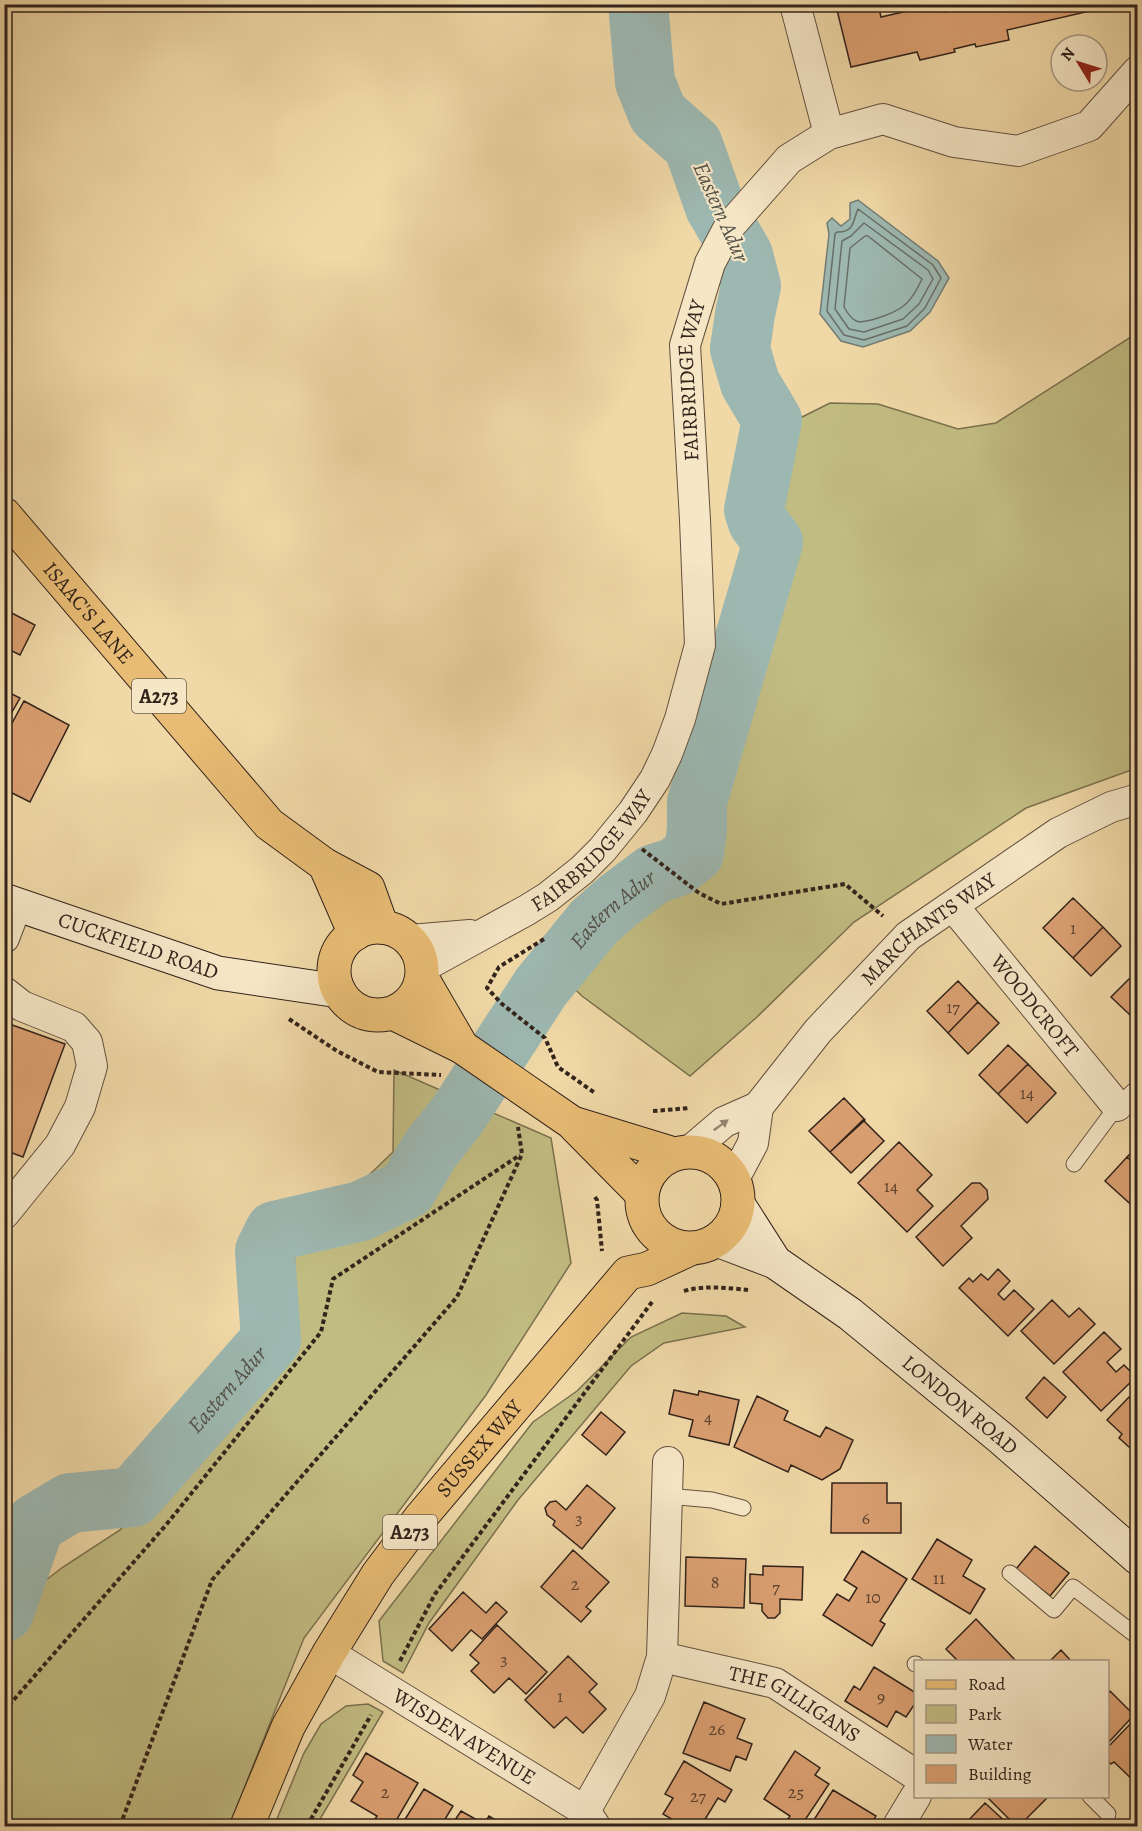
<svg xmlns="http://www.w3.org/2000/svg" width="1142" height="1831" viewBox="0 0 1142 1831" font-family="Alegreya,serif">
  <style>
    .green { fill: #c1bc82; stroke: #7a704e; stroke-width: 1.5 }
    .water { fill: #9db8b1; stroke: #727c75; stroke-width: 1.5 }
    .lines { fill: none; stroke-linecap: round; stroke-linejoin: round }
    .shore { stroke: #686e66; stroke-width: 1.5 }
    .river { stroke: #9db8b1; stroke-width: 60 }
    .building { fill: #da9f70; stroke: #32231b; stroke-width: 1.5 }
    .lane-casing { stroke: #62503e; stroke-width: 17 }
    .street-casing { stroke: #62503e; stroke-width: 32 }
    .secondary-casing { stroke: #32231b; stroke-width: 35 }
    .primary-casing { stroke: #32231b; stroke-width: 35 }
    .path { stroke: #32231b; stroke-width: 4; stroke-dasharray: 4.5 3; stroke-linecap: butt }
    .lane { stroke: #f5e6c6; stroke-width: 15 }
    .street { stroke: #f5e6c6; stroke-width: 30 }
    .secondary { stroke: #f5e6c6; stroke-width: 33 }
    .primary { stroke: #e8bc74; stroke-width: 33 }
    .oneway { fill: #948470 }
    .labels { text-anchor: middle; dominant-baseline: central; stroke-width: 4.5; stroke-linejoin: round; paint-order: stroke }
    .number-label { font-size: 18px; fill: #5c4230 }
    .shield { fill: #f5e6c6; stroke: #6c5e4e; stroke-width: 1.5 }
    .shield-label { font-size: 20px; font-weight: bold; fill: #32231b }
    .street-label { font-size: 21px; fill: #32231b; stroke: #f5e6c6 }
    .water-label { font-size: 22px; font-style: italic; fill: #525048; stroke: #f5e6c6 }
  </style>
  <rect width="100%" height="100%" fill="#f0d8a7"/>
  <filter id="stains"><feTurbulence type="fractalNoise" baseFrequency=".00333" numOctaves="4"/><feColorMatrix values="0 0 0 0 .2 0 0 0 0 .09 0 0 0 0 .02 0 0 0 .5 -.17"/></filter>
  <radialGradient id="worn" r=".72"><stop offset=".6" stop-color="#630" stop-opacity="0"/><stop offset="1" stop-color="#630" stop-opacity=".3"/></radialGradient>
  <path class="green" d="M1137 333V768L1026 808 854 922 757 1017 690 1076 582 996 555 970 697 860 705 763 728 692 754 593 786 404 802 417 830 403 878 404 958 429 996 423Z
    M394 1070 551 1138 571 1263 486 1395 304 1638 229 1826H5V1611L63 1567 120 1530 214 1422 297 1316 294 1247 393 1152Z
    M682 1313 726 1316 745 1327 664 1343 631 1366 518 1500 429 1623 403 1673 383 1661 379 1621 533 1422 577 1391 631 1337Z
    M368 1704 383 1712 316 1826H274L304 1753 321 1724 346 1706Z"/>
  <path class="water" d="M858 200 938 261 949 278 930 312 910 331 863 347 841 341 820 314 829 234 827 223 832 218 841 226 850 219V203Z"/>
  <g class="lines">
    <path class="shore" d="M858 209 933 265 941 278 925 308 907 326 864 340 844 335 827 311 835 234 837 232C855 233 853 219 858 209Z
      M864 223 928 270 933 279 919 304 903 319 864 332 849 329 835 309 842 241 851 236Z
      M865 236H868L922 279C911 303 903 310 878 318 859 324 854 325 844 307L850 248Z"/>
    <path class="river" id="s1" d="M4 1612 35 1524 70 1503 133 1497 271 1340 265 1251 275 1231 361 1211 407 1189 430 1150 457 1116 541 987 594 922 618 901 654 874 676 867 694 853 697 829V802L773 542 758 522 754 510 772 420 750 383 740 349 745 314 751 286 743 255 715 207 693 145 658 114 645 82 638 4"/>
  </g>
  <path class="building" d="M825 4H878L881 17 938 4H943L944 12 967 7 966 4H1102L1103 8 1007 30 1009 40 976 47 975 44 954 49 955 52 920 60 917 52 851 67 836 6 826 8Z
    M4 609 35 625 20 655 4 647Z
    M4 690 20 698 4 726Z
    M24 701 69 725 30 802 4 789V738Z
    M1073 898 1103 927 1073 958 1043 928Z
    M1103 927 1121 946 1091 976 1073 958Z
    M1138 970V1005L1129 1014 1111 997Z
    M958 981 978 1002 948 1033 927 1011Z
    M978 1002 999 1023 968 1054 948 1033Z
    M1138 1005V1023L1129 1014Z
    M4 1022 65 1044 23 1157 4 1150Z
    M1008 1045 1028 1064 998 1094 979 1075Z
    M1028 1064 1056 1093 1027 1123 998 1094Z
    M844 1098 865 1120 830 1152 809 1131Z
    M863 1120 884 1141 851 1173 830 1152Z
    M899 1142 932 1175 917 1190 933 1206 907 1232 858 1183Z
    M1138 1146V1167L1127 1157Z
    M1127 1157 1138 1167 1137 1210 1105 1181Z
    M972 1183H980L987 1190 988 1199 961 1226 972 1238 943 1266 916 1237Z
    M998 1269 1010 1281 998 1294 1004 1300 1014 1290 1034 1309 1008 1336 959 1288 969 1278 973 1282 981 1274 988 1280Z
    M1052 1300 1069 1317 1079 1308 1095 1324 1054 1364 1021 1331Z
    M1104 1332 1121 1349 1107 1362 1116 1372 1124 1365 1136 1377 1101 1411 1063 1372Z
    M1044 1377 1066 1397 1047 1418 1026 1398Z
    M674 1390 698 1395 699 1391 739 1400 729 1445 689 1436 693 1420 669 1414Z
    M757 1396 788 1411 784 1420 820 1437 826 1427 853 1440 840 1469 822 1480 791 1465 788 1472 734 1447Z
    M1129 1397 1138 1405V1455L1119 1438 1122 1434 1107 1420Z
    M601 1412 625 1432 606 1455 582 1435Z
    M832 1483H887V1503H901V1533H831Z
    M587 1485 615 1508 582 1549 553 1525 555 1521 547 1515 545 1508 550 1502 556 1501 566 1510Z
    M937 1539 972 1560 963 1576 985 1589 970 1614 912 1579Z
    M1035 1546 1069 1573 1050 1596 1016 1569Z
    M573 1550 609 1582 586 1607 591 1611 581 1622 541 1587Z
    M862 1551 907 1579 880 1621 885 1624 872 1646 823 1615 837 1594 849 1601 857 1588 844 1580Z
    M686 1557 746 1559 744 1608 685 1606Z
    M763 1566 803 1567 802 1600 780 1599V1613L775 1618H768L762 1611V1604L750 1603V1574L763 1575Z
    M463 1592 486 1613 496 1602 507 1612 482 1639 471 1630 452 1651 429 1629Z
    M976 1619 1017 1662H959L946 1649Z
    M497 1625 547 1672 526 1694 509 1678 494 1693 471 1671 479 1663 470 1655Z
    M1061 1650 1072 1662H1049Z
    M568 1656 597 1684 589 1692 606 1709 583 1733 566 1717 554 1728 525 1700Z
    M874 1667 916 1693V1702L906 1717 896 1711 887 1727 845 1701 854 1686 860 1690Z
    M1110 1691 1134 1715 1108 1743V1694Z
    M704 1702 745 1719 737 1738 752 1744 746 1760 736 1756 730 1771 683 1753Z
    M1137 1717 1138 1784H1137L1114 1762 1111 1764 1108 1761V1747Z
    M795 1751 820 1768 815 1775 829 1784 801 1826H783L790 1816 764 1799Z
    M366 1753 418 1783 393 1826H376L372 1824 377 1816 351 1801 363 1782 353 1775Z
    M684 1761 732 1790 725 1802 718 1798 701 1826H683L663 1814 673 1798 665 1794Z
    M424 1789 453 1806 441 1826H406L402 1824Z
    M833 1790 876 1816 870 1826H810Z
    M986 1796H1049L1026 1819 1033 1826H1016Z
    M985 1803 1010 1826H963Z
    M461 1811 484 1824 489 1816 502 1824 501 1826H451Z"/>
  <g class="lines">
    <defs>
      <path id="lane" d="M1074 1164 1117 1106 1138 1087
        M667 1496 712 1500 743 1508
        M1010 1573 1054 1610 1073 1587 1138 1637
        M915 1664H916
        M1090 1796 1108 1814"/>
      <g id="street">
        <path d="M795 4 829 134"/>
        <path id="s2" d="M953 906 1117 1106"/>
        <path d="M4 938 17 904"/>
        <path d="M410 940 470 935"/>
        <path id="s3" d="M423 967 527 910 548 897 582 870 602 850 633 812 655 779 667 754 680 719 700 645 695 520 685 345 710 263 729 227 789 159 829 134 883 119 954 142 1018 151 1089 126 1138 71"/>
        <path d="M4 992 22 1006 74 1027 87 1042 92 1066 80 1107 60 1145 4 1214"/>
        <path id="s4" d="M690 1151 724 1122 758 1107 818 1031 908 936 1058 833 1111 807 1138 799"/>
        <path d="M734 1179 753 1143 758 1107"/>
        <path id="s5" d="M329 1653 585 1811 595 1826"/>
        <path id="s6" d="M662 1657 775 1683 916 1775"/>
        <path d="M585 1811 650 1696 662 1657 668 1462"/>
        <path d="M898 1826 916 1796"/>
      </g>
      <g id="secondary">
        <path id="s7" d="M4 900 218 973 339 991"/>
        <path d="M738 1204 775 1262"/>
        <path id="s8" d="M717 1240 775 1262 850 1314 1002 1439 1138 1558"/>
      </g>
      <g id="primary">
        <path id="s9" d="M4 514 269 824 325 865 368 888 382 927"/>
        <path d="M325 865 355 934"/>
        <circle cx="378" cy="971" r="44"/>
        <path d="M422 978 462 1047"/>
        <path d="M393 1013 462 1047 571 1122 642 1194"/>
        <path d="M576 1124 674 1154"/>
        <circle cx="690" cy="1200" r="48"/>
        <path id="s10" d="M247 1826 288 1727 329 1653 378 1574 421 1517 628 1273 647 1269 690 1249"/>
      </g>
    </defs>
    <use href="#lane" class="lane-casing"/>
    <use href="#street" class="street-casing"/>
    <use href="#secondary" class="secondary-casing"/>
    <use href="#primary" class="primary-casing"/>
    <path class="path" d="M642 849 699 893 721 904 845 884 883 916
      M544 939 499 967 487 988 502 1004 545 1038 558 1067 595 1093
      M289 1019 337 1051 378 1072 441 1075
      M653 1111 690 1108
      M595 1197 597 1200 602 1251
      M684 1291C704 1285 728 1288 748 1290
      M400 1661 435 1594 652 1302
      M4 1711 166 1525 321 1332 333 1279 520 1155
      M120 1826 212 1580 457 1297 522 1154 518 1127
      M307 1826 371 1715"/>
    <use href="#lane" class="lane"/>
    <use href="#street" class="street"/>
    <use href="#secondary" class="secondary"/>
    <use href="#primary" class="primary"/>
  </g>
  <defs><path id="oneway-solid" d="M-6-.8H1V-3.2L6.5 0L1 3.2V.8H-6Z" transform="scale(1.5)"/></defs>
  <use class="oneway" href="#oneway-solid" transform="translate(721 1125) rotate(-36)"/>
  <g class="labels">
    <g class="number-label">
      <text x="1073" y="928">1</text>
      <text x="953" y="1007">17</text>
      <text x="1027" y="1093">14</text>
      <text x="891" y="1186">14</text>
      <text x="708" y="1417">4</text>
      <text x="579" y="1518">3</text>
      <text x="866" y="1518">6</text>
      <text x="939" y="1578">11</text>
      <text x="715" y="1582">8</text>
      <text x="575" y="1584">2</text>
      <text x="776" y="1587">7</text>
      <text x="873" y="1597">10</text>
      <text x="504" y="1659">3</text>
      <text x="560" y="1696">1</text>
      <text x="881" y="1697">9</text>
      <text x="717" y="1729">26</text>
      <text x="385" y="1792">2</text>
      <text x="796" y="1792">25</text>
      <text x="698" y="1796">27</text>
    </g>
    <g class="shield">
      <rect x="132" y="679" width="54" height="34" rx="4.5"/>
      <rect x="383" y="1515" width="54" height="34" rx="4.5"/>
    </g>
    <g class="shield-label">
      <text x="159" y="696">A273</text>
      <text x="410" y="1532">A273</text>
    </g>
    <g class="street-label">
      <text stroke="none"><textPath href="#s3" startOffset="711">FAIRBRIDGE WAY</textPath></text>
      <text stroke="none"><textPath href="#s9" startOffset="130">ISAAC'S LANE</textPath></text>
      <text stroke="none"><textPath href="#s3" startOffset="207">FAIRBRIDGE WAY</textPath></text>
      <text stroke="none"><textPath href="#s4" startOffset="330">MARCHANTS WAY</textPath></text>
      <text stroke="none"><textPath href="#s7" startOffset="142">CUCKFIELD ROAD</textPath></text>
      <text stroke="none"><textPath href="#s2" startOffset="129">WOODCROFT</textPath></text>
      <text stroke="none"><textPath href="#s8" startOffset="296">LONDON ROAD</textPath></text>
      <text stroke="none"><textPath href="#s10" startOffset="446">SUSSEX WAY</textPath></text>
      <text stroke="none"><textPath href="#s6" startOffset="142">THE GILLIGANS</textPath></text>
      <text stroke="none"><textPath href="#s5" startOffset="159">WISDEN AVENUE</textPath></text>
    </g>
    <g class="water-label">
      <text transform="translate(721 212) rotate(66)">Eastern Adur</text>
      <text stroke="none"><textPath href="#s1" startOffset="1006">Eastern Adur</textPath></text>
      <text stroke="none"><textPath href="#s1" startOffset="340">Eastern Adur</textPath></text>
    </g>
  </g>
  <rect width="1142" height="1831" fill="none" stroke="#f0d8a7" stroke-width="24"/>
  <rect x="6" y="6" width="1130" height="1819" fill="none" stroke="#32231b" stroke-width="3"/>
  <rect x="12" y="12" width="1118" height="1807" fill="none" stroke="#32231b" stroke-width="1.5"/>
  <rect x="914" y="1660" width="195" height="138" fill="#f5e6c6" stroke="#a79882" stroke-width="1.5"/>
  <rect x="926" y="1680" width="30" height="9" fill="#e8bc74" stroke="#a79882" stroke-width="1.5"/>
  <text x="968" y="1690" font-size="18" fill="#32231b">Road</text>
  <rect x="926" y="1705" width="30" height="18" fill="#c1bc82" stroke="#a79882" stroke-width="1.5"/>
  <text x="968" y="1720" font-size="18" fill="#32231b">Park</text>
  <rect x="926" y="1735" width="30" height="18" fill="#9db8b1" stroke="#a79882" stroke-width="1.5"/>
  <text x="968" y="1750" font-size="18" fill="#32231b">Water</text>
  <rect x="926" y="1765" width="30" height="18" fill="#da9f70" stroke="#a79882" stroke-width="1.5"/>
  <text x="968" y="1780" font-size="18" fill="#32231b">Building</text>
  <g transform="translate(1079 63) rotate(308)"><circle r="28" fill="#f5e6c6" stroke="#a79882" stroke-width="1.5"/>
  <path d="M0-4.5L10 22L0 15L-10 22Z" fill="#8f2418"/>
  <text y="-9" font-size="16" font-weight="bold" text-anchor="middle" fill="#32231b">N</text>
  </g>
  <rect width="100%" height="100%" filter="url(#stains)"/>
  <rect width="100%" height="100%" fill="url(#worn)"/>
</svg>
